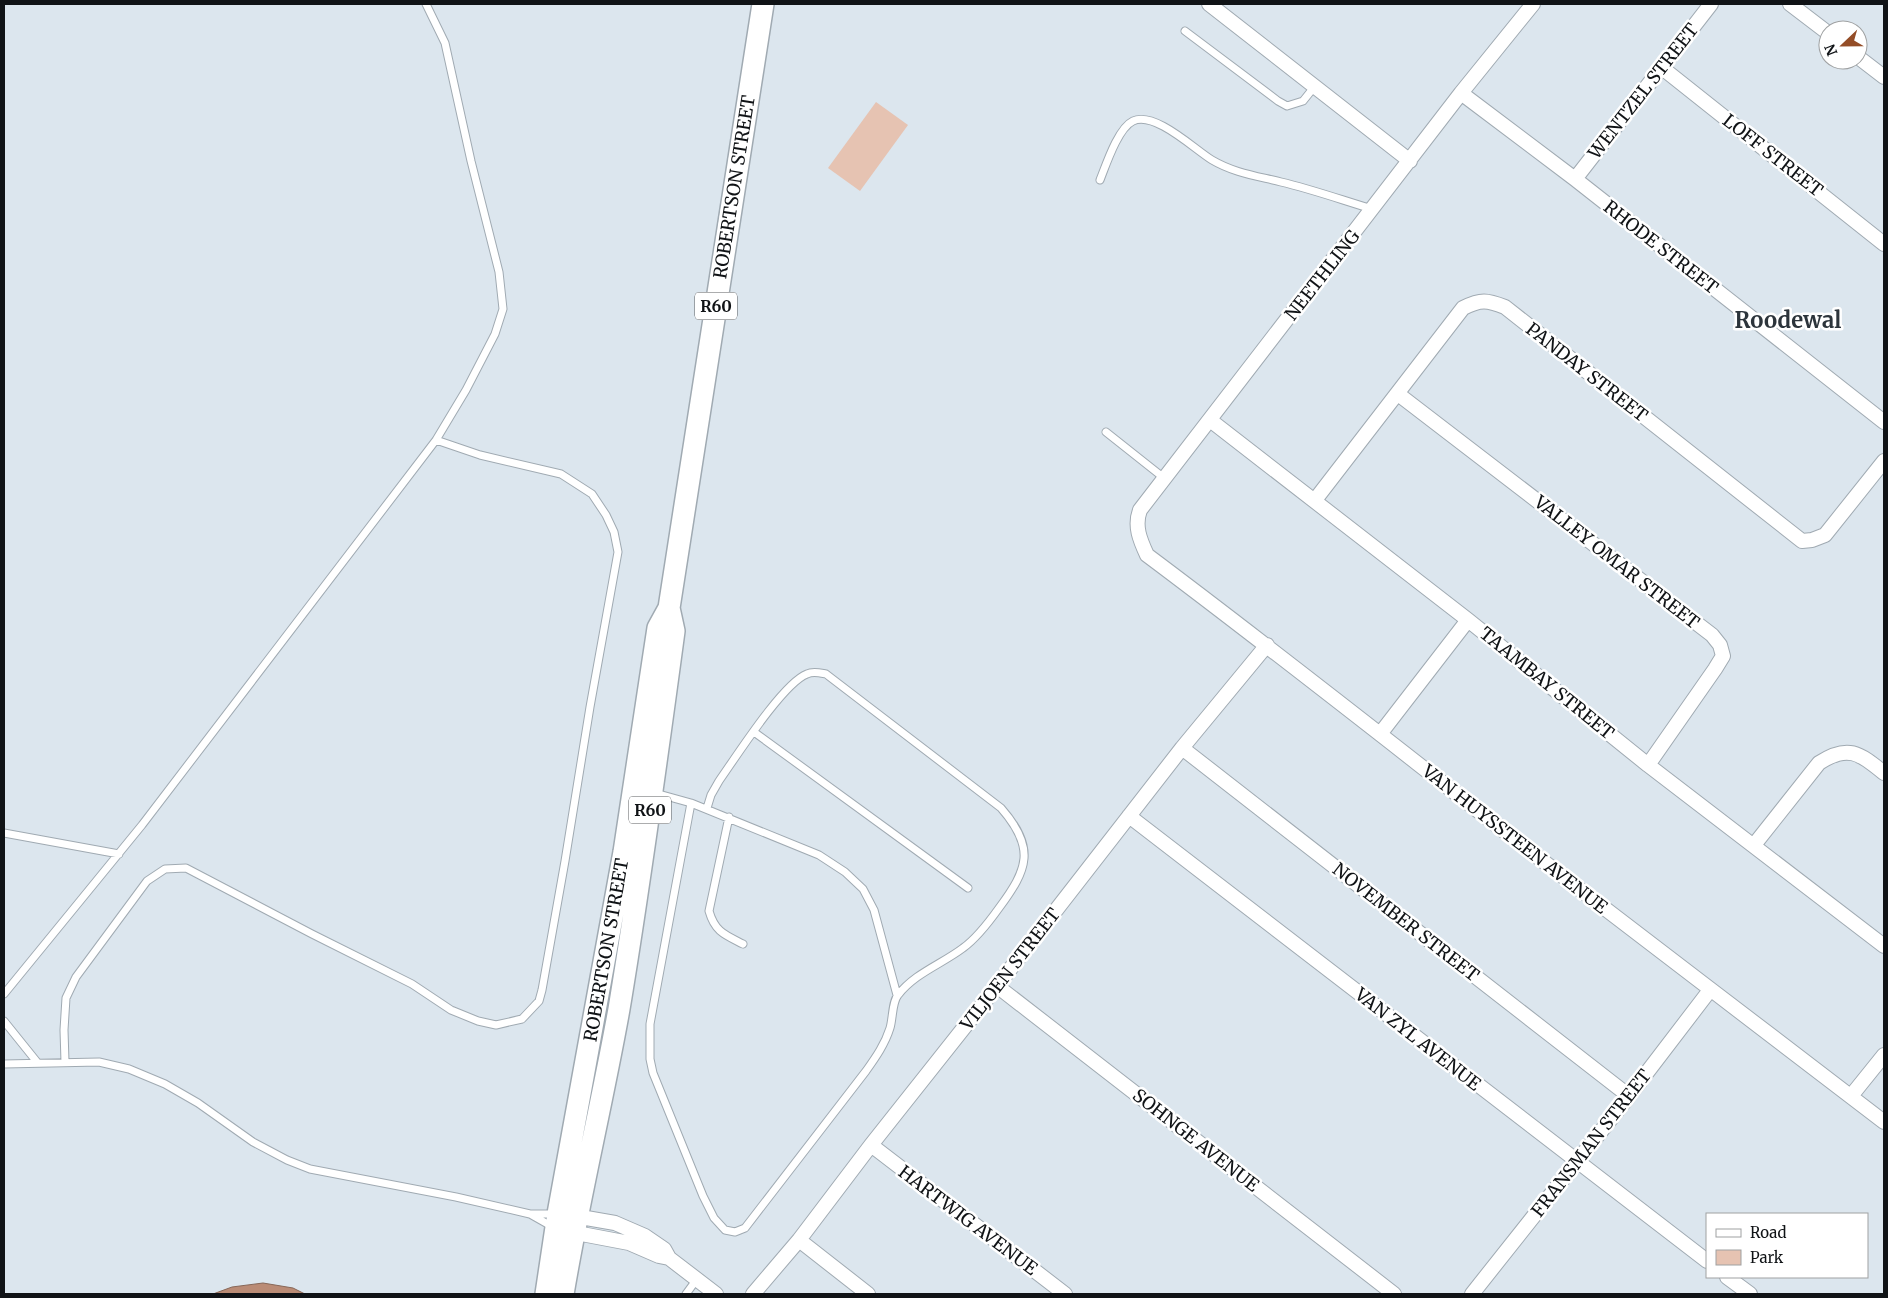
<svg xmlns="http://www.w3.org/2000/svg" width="1888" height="1298" viewBox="0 0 1888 1298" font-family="Merriweather,serif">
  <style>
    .green { fill: #e6c3b2 }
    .water { fill: #ba8b75; stroke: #876758 }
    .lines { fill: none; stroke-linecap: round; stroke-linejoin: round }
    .service-casing { stroke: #a0aab2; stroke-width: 9 }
    .minor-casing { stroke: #a0aab2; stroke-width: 16 }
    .primary-casing { stroke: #a0aab2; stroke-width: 24 }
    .service { stroke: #fff; stroke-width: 7 }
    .minor { stroke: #fff; stroke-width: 14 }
    .primary { stroke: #fff; stroke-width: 21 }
    .labels { text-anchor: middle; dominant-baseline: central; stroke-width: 5; stroke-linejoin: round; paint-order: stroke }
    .shield { fill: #fff; stroke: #585a5c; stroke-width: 1 }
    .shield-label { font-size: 16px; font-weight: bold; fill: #101316 }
    .street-label { font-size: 18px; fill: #101316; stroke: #fff }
    .district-label { font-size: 22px; font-weight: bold; fill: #2c343b; stroke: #fff }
  </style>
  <rect width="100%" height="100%" fill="#dce6ee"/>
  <path class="green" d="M876 102 908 125 860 191 828 168Z"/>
  <path class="water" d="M263 1283 293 1288 305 1294H213L232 1287Z"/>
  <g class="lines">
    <defs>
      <path id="service" d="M1185 31 1278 101 1287 106 1303 101 1315 86
        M1100 180C1106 165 1118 128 1133 121 1155 111 1194 149 1212 160 1234 173 1257 176 1281 182 1311 189 1342 200 1372 209
        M1106 432 1164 478
        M754 732 968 888
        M655 793 691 803 650 1024V1059L653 1073 703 1196 714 1218 725 1230 735 1232 745 1228 866 1071C876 1057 885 1044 890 1028 893 1018 892 1002 898 995 915 973 942 964 963 948 977 938 989 922 999 908 1028 869 1036 848 1001 808L826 674C820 673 813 671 807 674 783 683 736 757 719 781L711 795 707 808
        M691 803 819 855 845 872 863 889 874 910 897 995
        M729 817 709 911C715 932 725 935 743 944
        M4 833 119 854
        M4 994 142 825 436 440 466 390 495 334 503 309 499 272 471 161 445 43 426 4
        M4 1021 37 1062
        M65 1062 64 1030 66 998 76 977 147 881 165 869 186 868 312 934 412 984 451 1010 478 1021 496 1025 522 1019 539 1001 542 990 565 861 590 707 618 552 614 532 606 515 592 494 561 474 480 455 436 440
        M4 1064 99 1062 129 1069 165 1084 198 1103 253 1142 287 1160 310 1169 456 1197 530 1214H556
        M530 1214 553 1227
        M686 1294 697 1279"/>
      <path id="minor" d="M1209 4 1410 161
        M1533 4 1461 93 1140 510C1134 526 1140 540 1147 555 1278 653 1406 755 1535 855 1651 945 1768 1032 1884 1122
        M1790 4 1828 33
        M1858 57 1884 77
        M1661 67 1884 244
        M1461 93 1575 179 1884 422
        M1575 179 1711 4
        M1398 394 1712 635 1720 645 1723 656 1715 669 1648 765
        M1210 420 1468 620 1648 765 1884 946
        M1315 500 1463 308C1481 299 1487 300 1505 307L1802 541 1812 540 1825 535 1884 461
        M1380 734 1468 620
        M1182 748 1629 1096
        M1129 816 1707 1261
        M1754 845 1819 763C1848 744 1859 753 1884 773
        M997 986 1394 1294
        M1851 1096 1884 1055
        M871 1145 1065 1294
        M569 1215 615 1223 645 1236 664 1249 669 1258 716 1294
        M566 1231 629 1243 659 1256 669 1258
        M799 1240 868 1294
        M1727 1277 1750 1294
        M753 1294 799 1240 871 1145 997 986 1182 748 1267 645
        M1472 1294 1629 1096 1710 990"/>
      <path id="primary" d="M546 1294 558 1214 624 852 658 628 669 608
        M563 1294C579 1198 602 1104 619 1009 640 883 657 757 674 631L669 608 763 4"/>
    </defs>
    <use href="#service" class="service-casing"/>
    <use href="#minor" class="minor-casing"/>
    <use href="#primary" class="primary-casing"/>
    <use href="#service" class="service"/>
    <use href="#minor" class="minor"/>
    <use href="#primary" class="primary"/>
  </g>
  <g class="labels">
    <g class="shield">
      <rect x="695" y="292.5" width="42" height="27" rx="4"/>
      <rect x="629" y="796.5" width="42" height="27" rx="4"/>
    </g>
    <g class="shield-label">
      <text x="716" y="306">R60</text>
      <text x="650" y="810">R60</text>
    </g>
    <g class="street-label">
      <text transform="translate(1643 91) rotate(-52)">WENTZEL STREET</text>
      <text transform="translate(1773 155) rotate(38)">LOFF STREET</text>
      <text transform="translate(734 187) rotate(-81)">ROBERTSON STREET</text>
      <text transform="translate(1661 247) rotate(38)">RHODE STREET</text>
      <text transform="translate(1322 275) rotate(-52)">NEETHLING</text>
      <text transform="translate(1587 372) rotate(38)">PANDAY STREET</text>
      <text transform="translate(1617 562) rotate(38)">VALLEY OMAR STREET</text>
      <text transform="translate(1547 683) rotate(39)">TAAMBAY STREET</text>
      <text transform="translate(1515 839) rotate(38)">VAN HUYSSTEEN AVENUE</text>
      <text transform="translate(1406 922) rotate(38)">NOVEMBER STREET</text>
      <text transform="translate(606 950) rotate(-80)">ROBERTSON STREET</text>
      <text transform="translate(1010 969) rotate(-52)">VILJOEN STREET</text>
      <text transform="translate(1418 1039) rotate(38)">VAN ZYL AVENUE</text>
      <text transform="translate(1196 1140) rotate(38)">SOHNGE AVENUE</text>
      <text transform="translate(1591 1143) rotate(-52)">FRANSMAN STREET</text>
      <text transform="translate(968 1220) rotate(37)">HARTWIG AVENUE</text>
    </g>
    <g class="district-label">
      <text x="1788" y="320">Roodewal</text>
    </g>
  </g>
  <rect width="1888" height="1298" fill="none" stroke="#101316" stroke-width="10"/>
  <rect x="1706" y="1213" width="162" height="65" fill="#ffffff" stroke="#9fa1a2"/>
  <rect x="1716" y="1229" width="25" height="8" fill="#ffffff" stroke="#9fa1a2"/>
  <text x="1750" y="1238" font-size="15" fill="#101316">Road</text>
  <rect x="1716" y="1250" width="25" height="15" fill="#e6c3b2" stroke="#9fa1a2"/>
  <text x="1750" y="1263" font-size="15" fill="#101316">Park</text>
  <g transform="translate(1843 45) rotate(248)"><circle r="24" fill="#ffffff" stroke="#9fa1a2"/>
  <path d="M0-4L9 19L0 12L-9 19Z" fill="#944d27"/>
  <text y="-8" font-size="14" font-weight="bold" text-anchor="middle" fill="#101316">N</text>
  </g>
</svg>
